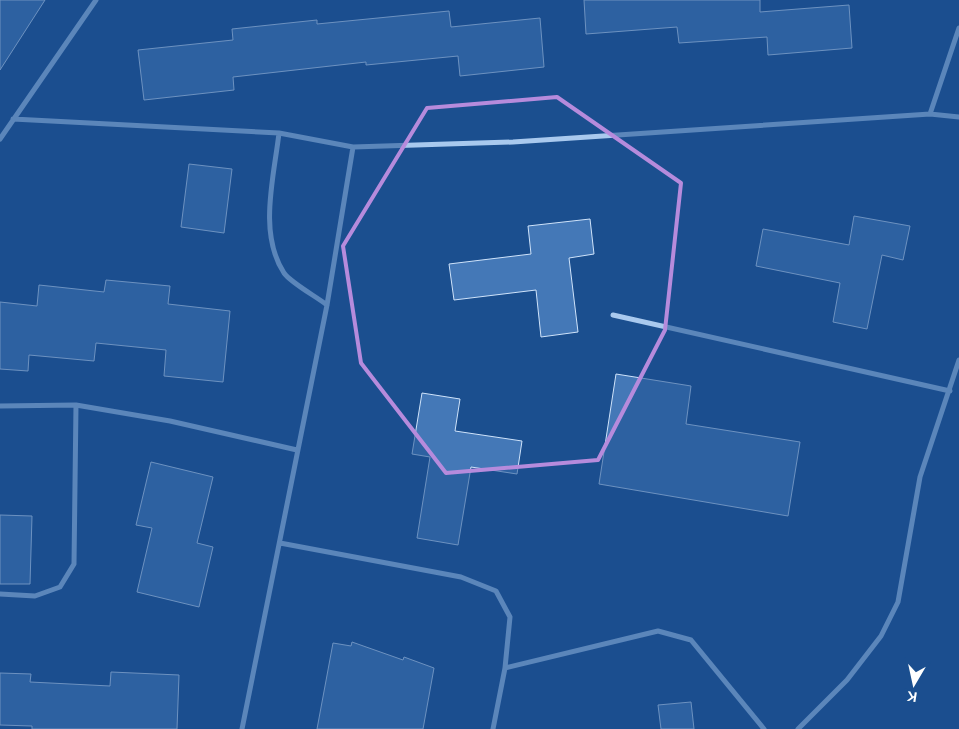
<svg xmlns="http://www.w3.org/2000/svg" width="959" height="729" viewBox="0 0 959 729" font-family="Helvetica,sans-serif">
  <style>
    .building { fill: #4478b7; stroke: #cfe3fa }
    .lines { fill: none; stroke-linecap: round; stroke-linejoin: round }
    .street { stroke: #a9c9ee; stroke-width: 5 }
    .marked { fill: none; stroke: #b68bdc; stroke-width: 4; stroke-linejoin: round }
  </style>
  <rect width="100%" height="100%" fill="#1b4f8f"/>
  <path class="building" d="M0 0H45L0 70Z
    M584 0H760V12L849 5 852 48 768 55 767 37 679 43 677 27 586 34Z
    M449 11 451 27 540 18 544 67 460 76 458 56 366 65V62L233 77 234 90 144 100 138 50 233 40 232 29 317 20V24Z
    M189 164 232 169 224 233 181 227Z
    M854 216 910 226 903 260 882 255 867 329 833 322 840 283 756 266 763 229 849 245Z
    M590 219 594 254 569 258 578 332 541 337 536 290 454 300 449 264 531 254 528 226Z
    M106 280 170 286 168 304 230 311 223 382 164 376 166 350 96 343 94 361 29 355 28 371 0 369V302L37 306 39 285 104 292Z
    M616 374 691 386 686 424 800 442 788 516 599 484Z
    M422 393 460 399 455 431 522 441 517 474 471 467 458 545 417 538 430 457 412 454Z
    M151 462 213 477 197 543 213 547 199 607 137 592 152 528 136 525Z
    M0 515 32 516 30 584H0Z
    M352 642 403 660 404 657 434 668 423 729H317L333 643 351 646Z
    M111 672 179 675 177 729H32V726L0 725V673L31 674 30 682 110 686Z
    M691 702 694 729H661L658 705Z"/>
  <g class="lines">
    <path class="street" d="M930 114 959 28
      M13 119 279 133 353 147
      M279 133C274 177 258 233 284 273 291 283 317 297 327 305
      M0 139 96 0
      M613 315 950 391
      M0 406 76 405 170 421 297 450
      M280 543 461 577 496 591 510 617 505 668 493 729
      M0 594 35 596 60 587 74 564 76 405
      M505 668 658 631 691 640 764 729
      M242 729 327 305 353 147 513 142 930 114 959 117
      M798 729 847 680 881 636 898 602 920 477 959 360"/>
  </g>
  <path d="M0 0H959V729H0ZM557 97 681 183 665 330 598 460 446 473 361 363 343 246 427 108Z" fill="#1b4f8f" fill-opacity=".55" fill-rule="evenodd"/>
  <path class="marked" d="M557 97 681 183 665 330 598 460 446 473 361 363 343 246 427 108Z"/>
  <g transform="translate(914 684) rotate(189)" stroke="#1b4f8f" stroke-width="4" paint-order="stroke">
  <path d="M0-4L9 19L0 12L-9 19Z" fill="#ffffff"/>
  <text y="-8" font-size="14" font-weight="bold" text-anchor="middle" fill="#ffffff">K</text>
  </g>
</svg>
